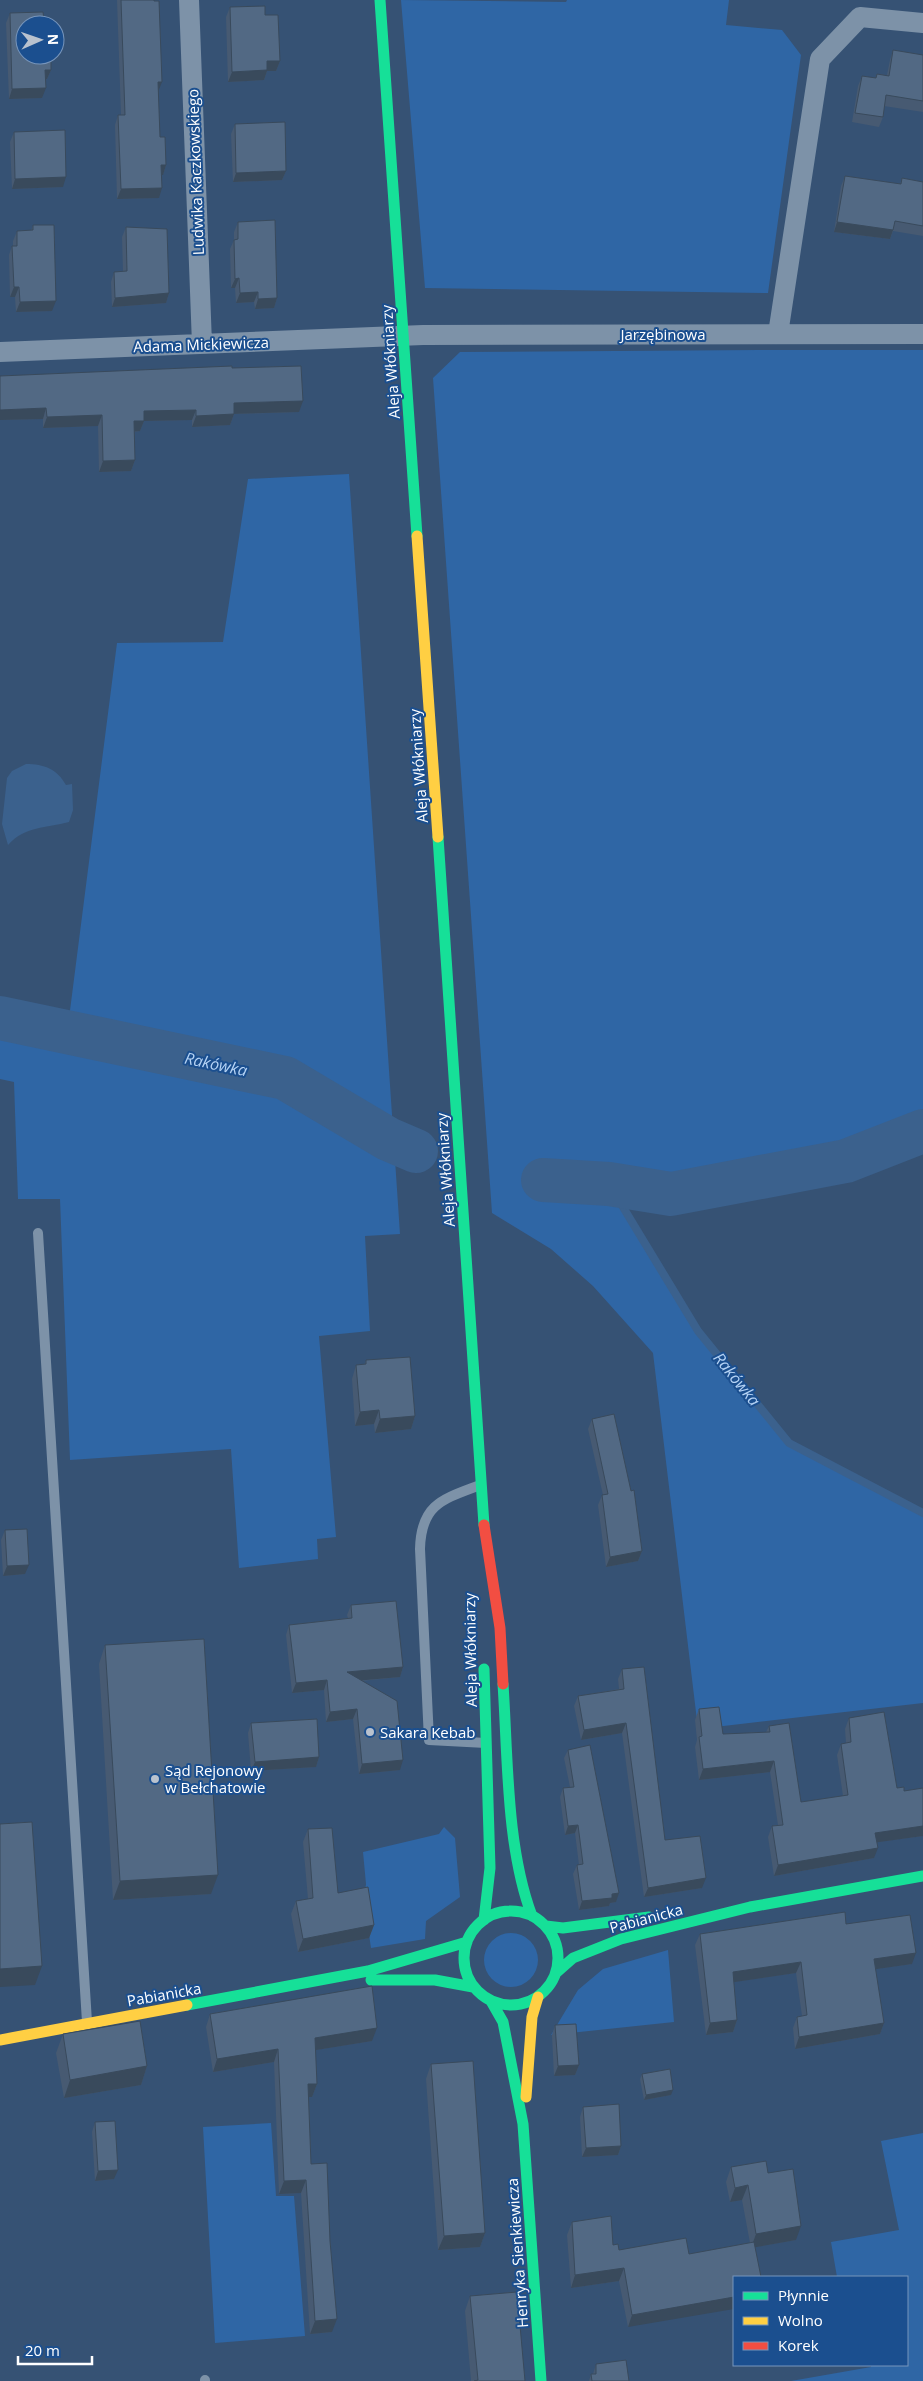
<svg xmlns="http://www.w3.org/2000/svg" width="923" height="2381" viewBox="0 0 923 2381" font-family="'Open Sans',sans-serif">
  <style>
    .green { fill: #2f66a5 }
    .water { fill: #3b618d }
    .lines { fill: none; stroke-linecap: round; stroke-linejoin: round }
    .stream { stroke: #3b618d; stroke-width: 8 }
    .river { stroke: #3b618d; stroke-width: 44 }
    .lane { stroke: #7d92a8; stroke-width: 10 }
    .street { stroke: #7d92a8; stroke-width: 20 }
    .fast { stroke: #16e098; stroke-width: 11 }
    .slow { stroke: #ffcf43; stroke-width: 11 }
    .jam { stroke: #f24e42; stroke-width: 11 }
    .wall { fill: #475a72 }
    .shaded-wall { fill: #394a5c }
    .building { fill: #526984; stroke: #394a5c }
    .poi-dot { fill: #b9c2ce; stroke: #1b4f8f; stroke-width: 2 }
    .labels { text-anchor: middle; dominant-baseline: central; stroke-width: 4; stroke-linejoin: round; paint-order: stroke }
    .street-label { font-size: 15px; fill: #fff; stroke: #1b4f8f }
    .poi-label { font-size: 15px; fill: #fff; stroke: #1b4f8f; text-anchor: start }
    .water-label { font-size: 16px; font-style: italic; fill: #b5d3f5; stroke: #1b4f8f }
  </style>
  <rect width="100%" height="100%" fill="#365274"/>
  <path class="green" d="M401 0 566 2 567 0H729L726 25 782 30 801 55 768 293 425 288Z
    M760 350H923V1131L846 1161 671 1194 609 1185 698 1331 789 1443 923 1513V1703L698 1729 653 1353 593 1286 551 1249 492 1213 433 378 460 352Z
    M349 474 400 1234 365 1236 370 1331 319 1336 336 1537 317 1539 318 1559 239 1568 231 1449 70 1460 60 1199H18L14 1082 0 1079V1011L68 1026 117 643 223 642 248 479Z
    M444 1827 455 1838 460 1897 426 1921 425 1939 371 1948 364 1900 366 1884 363 1852 439 1834Z
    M484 1960a27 27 0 1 1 54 0a27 27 0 1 1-54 0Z
    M668 1950 674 2022 551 2035 578 1990 603 1969Z
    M271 2123 276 2196H294L305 2336 215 2343 203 2127Z
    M923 2133V2381H791L871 2367V2365H907V2277H837L831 2242 899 2230 881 2141Z"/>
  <path class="water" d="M26 764C44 764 57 769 66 785L72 784 73 810 69 822C46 828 25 826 8 845L2 824 7 778 12 771Z"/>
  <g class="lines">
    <path class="stream" d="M609 1184 698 1331 789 1443 923 1513"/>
    <path class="river" d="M0 1018 285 1078 388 1139 416 1151
      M543 1180 609 1184 671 1194 846 1161 923 1131"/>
    <path class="lane" d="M38 1233 87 2022
      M480 1485C443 1499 421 1504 420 1549L429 1740 486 1743
      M205 2380V2381"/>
    <path class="street" d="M189 0 202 344
      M778 334 820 59 860 17 923 23
      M0 352 423 335 923 334"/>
    <path class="fast" d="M380 0 417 536
      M438 837 484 1525
      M484 1669 490 1868 484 1920
      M503 1684C508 1758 506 1847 532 1916
      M464 1958a47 47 0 1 1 94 0a47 47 0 1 1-94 0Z
      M546 1926 563 1928 649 1917
      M556 1973 573 1958 621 1939 750 1907 923 1876
      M371 1980H435L473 1987
      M491 2001 503 2022 523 2124 541 2381
      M187 2005 368 1971 467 1942"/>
    <path class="slow" d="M417 536 438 837
      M0 2040 187 2005
      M526 2097 532 2017 538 1997"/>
    <path class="jam" d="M484 1525 500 1628 503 1684"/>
  </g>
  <path class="wall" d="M117 0H154L160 137 166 165 163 175H162L159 198 117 199 115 125 118 115H121Z
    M230 7 265 15 280 61 276 71H267L264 80 228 82 226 17Z
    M10 13 44 20 51 70 47 79 45 80 42 98 9 99 6 23Z
    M893 50 923 55V112L884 106 883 117 879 127 852 122 858 86 862 76 875 78 877 74 887 75 890 60Z
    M235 124 286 171 282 180 233 182 231 134Z
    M14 132 63 187 12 189 10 142Z
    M845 176 900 184 902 178 923 182V236L893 231 890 239 834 232 841 186Z
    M238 222 277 298 274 308 255 309 254 302 236 303 235 288H231L230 249 234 240V232Z
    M33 225 52 311 16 312 15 297H10L9 255 12 246H13V241L17 231H31Z
    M126 227 169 293 166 303 112 307 111 282 114 272H123L122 237Z
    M232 368 299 412 234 414 230 425 192 427V420L144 421 140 431 134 432 135 460 131 471 99 472 98 426 43 428V419L0 420V376Z
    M366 1360 415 1416 411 1429 375 1433 374 1424 355 1426 352 1379 356 1365H364Z
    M592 1419 631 1491 642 1551 638 1561 606 1567 598 1505 602 1495H603L588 1429Z
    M5 1530 25 1574 3 1576 1 1540Z
    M351 1605 403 1667 400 1677 361 1681 400 1770 359 1774 353 1719 326 1722 324 1690 292 1693 286 1635 289 1625 348 1618 347 1615Z
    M105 1645 211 1894 113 1900 99 1664Z
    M622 1669 665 1840 702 1888 644 1897 622 1733 581 1740 574 1706 578 1696 619 1689 618 1679Z
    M699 1709 723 1734 766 1732 769 1726 801 1802 843 1796 837 1755 841 1744 846 1743 845 1729 849 1718 897 1788 904 1791 923 1836 877 1842 874 1858 774 1876 768 1837 772 1826 778 1825 770 1772 699 1780 695 1747 697 1740 695 1720Z
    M251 1723 319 1757 316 1767 251 1771 248 1733Z
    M568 1750 616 1902 610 1903 609 1906 579 1910 573 1874 577 1865H579L575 1833 565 1835 560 1797 563 1788 570 1787 564 1758Z
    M308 1829 338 1893 374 1925 369 1938 298 1952 291 1914 296 1901 308 1899 303 1842Z
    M846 1924 912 1964 875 1969 884 2023 880 2034 795 2049 793 2028 797 2017 802 2016 796 1973 733 1982 737 2020 733 2032 706 2035 695 1945 700 1934Z
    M210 2014 372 2041 315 2050 317 2084 312 2097H309L311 2164 332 2332 310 2334 301 2193 279 2194 274 2062 213 2072 206 2027Z
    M555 2025 579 2065 575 2075 554 2076 552 2035Z
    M63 2034 147 2066 141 2085 64 2098 56 2053Z
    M431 2064 485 2233 480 2247 438 2250 426 2079Z
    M642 2074 671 2095 644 2100 640 2079Z
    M583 2107 621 2146 618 2155 582 2157 580 2117Z
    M95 2122 114 2179 95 2181 92 2132Z
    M731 2167 768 2173 796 2240 755 2247 628 2327 619 2281 571 2288 567 2235 572 2222 613 2245 619 2250 689 2254 750 2243 742 2200 730 2202 726 2182Z
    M470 2296 525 2381H471L465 2311Z
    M596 2364 629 2381H589L591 2374H593Z"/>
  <path class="shaded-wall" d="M267 61H280L276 71H267L264 80 228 82 232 72Z
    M45 70H51L47 79 41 80Z
    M158 82H162L158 92Z
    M46 88 42 98 9 99 12 89Z
    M161 165H166L163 175H158Z
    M286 171 282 180 233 182 236 173Z
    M66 177 63 187 12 189 15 179Z
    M162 188 159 198 117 199 121 189Z
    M837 222 893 230 890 239 834 232Z
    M239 278 235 288H231L235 279Z
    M14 287H19L15 297H10Z
    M258 292 254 302 236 303 240 293Z
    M169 293 166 303 112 307 115 298Z
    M277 298 274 308 255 309 258 299Z
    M56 301 52 311 16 312 20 302Z
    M303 401 299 412 230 414 234 403Z
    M46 408 43 419 0 420V410Z
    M196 410 192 420 144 421 140 431 130 432 134 421 144 411Z
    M234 414 230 425 192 427 196 416Z
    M102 415 98 426 43 428 47 417Z
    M135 460 131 471 99 472 103 461Z
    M379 1410 374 1424 355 1426 360 1412Z
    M415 1416 411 1429 375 1433 380 1419Z
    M642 1551 638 1561 606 1567 610 1557Z
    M29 1565 25 1574 3 1576 7 1566Z
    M403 1667 400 1677 343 1682 347 1672Z
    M327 1680 324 1690 292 1693 296 1683Z
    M357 1709 353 1719 326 1722 330 1712Z
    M626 1723 622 1733 581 1740 584 1730Z
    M319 1757 316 1767 251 1771 255 1762Z
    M403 1760 400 1770 359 1774 362 1764Z
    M774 1761 770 1772 699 1780 703 1769Z
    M578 1825 575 1833 565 1835 568 1826Z
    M923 1826V1836L872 1843 875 1833Z
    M878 1848 874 1858 774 1876 778 1865Z
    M218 1875 211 1894 113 1900 120 1881Z
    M706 1878 702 1888 644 1897 648 1888Z
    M619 1893 616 1902 610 1903 609 1906 579 1910 582 1901Z
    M374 1925 369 1938 298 1952 303 1939Z
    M916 1953 912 1964 870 1970 874 1959Z
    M801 1962 796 1973 728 1983 733 1972Z
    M42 1966 35 1985 0 1987V1969Z
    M737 2020 733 2032 706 2035 710 2023Z
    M884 2023 880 2034 795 2049 799 2037Z
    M377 2028 372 2041 310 2051 315 2038Z
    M278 2049 274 2062 213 2072 217 2059Z
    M579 2065 575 2075 554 2076 558 2066Z
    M147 2066 141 2085 64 2098 70 2080Z
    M308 2084H317L312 2097H303Z
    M673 2090 671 2095 644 2100 646 2095Z
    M621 2146 618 2155 582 2157 586 2148Z
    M118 2170 114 2179 95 2181 98 2171Z
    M306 2180 301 2193 279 2194 284 2181Z
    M748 2185 742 2200 730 2202 735 2188Z
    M801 2226 796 2240 751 2248 756 2234Z
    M485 2233 480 2247 438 2250 444 2236Z
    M624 2268 619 2281 571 2288 575 2275Z
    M734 2297V2309L628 2327 632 2315Z
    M337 2319 332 2332 310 2334 315 2321Z"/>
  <path class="building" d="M121 0H154V1H159L162 82H158L160 137H165L166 165H161L162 188 121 189 118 115H125Z
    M265 6V15H278L280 61H267V70L232 72 230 7Z
    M43 12 44 20H49V25H25V55H51V70H45L46 88 12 89 10 13Z
    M893 50 923 55V101L886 95 883 117 855 113 862 76 876 78 877 74 889 76Z
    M285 122 286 171 236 173 235 124Z
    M65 130 66 177 15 179 14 132Z
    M845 176 901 184 902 178 923 182V226L895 221 893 230 837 222Z
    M275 220 277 298 258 299V292L240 293 239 278 235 279 234 240 238 239V222Z
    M33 225H54L56 301 20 302 19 287H14L12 246H17V231L33 230Z
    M126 227 167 229 169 293 115 298 114 272 127 271Z
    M232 366V368L301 366 303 401 234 403V414L196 416V410L144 411V421H134L135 460 103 461 102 415 47 417 46 408 0 410V376Z
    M410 1357 415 1416 380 1419 379 1410 360 1412 356 1365 366 1364V1360Z
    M614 1414 631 1491 634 1490 642 1551 610 1557 602 1495 608 1494 592 1419Z
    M27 1529 29 1565 7 1566 5 1530Z
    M396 1601 403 1667 347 1672 397 1701 403 1760 362 1764 357 1709 330 1712 327 1680 296 1683 289 1625 352 1618 351 1605Z
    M204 1639 218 1875 120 1881 105 1645Z
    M644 1667 665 1840 700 1836 706 1878 648 1888 626 1723 584 1730 578 1696 624 1689 622 1669Z
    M719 1707 723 1734 770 1732 769 1726 789 1723 801 1802 848 1795 841 1744 851 1742 849 1718 884 1712 897 1788 904 1787V1791L923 1788V1826L875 1833 878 1848 778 1865 772 1826 783 1825 774 1761 703 1769 699 1737 702 1736 699 1709Z
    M317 1719 319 1757 255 1762 251 1723Z
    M590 1745 619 1893 612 1894V1898L582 1901 577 1865 583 1864 578 1825 568 1826 563 1788 574 1787 568 1750Z
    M32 1822 42 1966 0 1969V1824Z
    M332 1828 338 1893 368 1887 374 1925 303 1939 296 1901 313 1898 308 1829Z
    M845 1912 846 1924 910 1915 916 1953 874 1959 884 2023 799 2037 797 2017 807 2015 801 1962 733 1972 737 2020 710 2023 700 1934Z
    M372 1986 377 2028 315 2038 317 2084H308L311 2164 327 2163 330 2241 337 2319 315 2321 306 2180 284 2181 278 2049 217 2059 210 2014Z
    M140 2021 147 2066 70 2080 63 2034Z
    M576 2024 579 2065 558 2066 555 2025Z
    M473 2061 485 2233 444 2236 431 2064Z
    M670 2069 673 2090 646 2095 642 2074Z
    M619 2104 621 2146 586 2148 583 2107Z
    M115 2121 118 2170 98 2171 95 2122Z
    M766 2161 768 2173 793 2169 801 2226 756 2234 748 2185 735 2188 731 2167Z
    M611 2216 613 2245 618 2244 619 2250 686 2238 689 2254 754 2242 761 2277H734V2297L632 2315 624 2268 575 2275 572 2222Z
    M517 2292 525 2381H474L478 2380 470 2296Z
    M626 2360 629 2381H592L591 2374H596V2364Z"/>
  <g class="poi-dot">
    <circle cx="370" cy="1732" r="5"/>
    <circle cx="155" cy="1779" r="5"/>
  </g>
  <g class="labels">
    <g class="street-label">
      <text transform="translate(195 172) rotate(-92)">Ludwika Kaczkowskiego</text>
      <text x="663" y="334">Jarzębinowa</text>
      <text transform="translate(201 344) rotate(-2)">Adama Mickiewicza</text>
      <text transform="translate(390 362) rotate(-94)">Aleja Włókniarzy</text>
      <text transform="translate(418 766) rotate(-94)">Aleja Włókniarzy</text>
      <text transform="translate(445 1170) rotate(-94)">Aleja Włókniarzy</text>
      <text transform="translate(470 1650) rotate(-91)">Aleja Włókniarzy</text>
      <text transform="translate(646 1918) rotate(-15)">Pabianicka</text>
      <text transform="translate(164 1994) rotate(-10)">Pabianicka</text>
      <text transform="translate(517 2253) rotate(-94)">Henryka Sienkiewicza</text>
    </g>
    <g class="poi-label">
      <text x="380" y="1732">Sakara Kebab</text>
      <text x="165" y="1770">Sąd Rejonowy<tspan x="165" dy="17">w Bełchatowie</tspan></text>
    </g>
    <g class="water-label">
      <text transform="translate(216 1064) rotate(12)">Rakówka</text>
      <text transform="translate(737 1379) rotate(51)">Rakówka</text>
    </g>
  </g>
  <rect x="733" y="2276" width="175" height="90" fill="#1b4f8f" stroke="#7695bc"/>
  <rect x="743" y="2292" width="25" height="8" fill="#16e098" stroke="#7695bc"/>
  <text x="778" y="2301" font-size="15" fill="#ffffff">Płynnie</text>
  <rect x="743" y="2317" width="25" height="8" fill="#ffcf43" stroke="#7695bc"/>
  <text x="778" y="2326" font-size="15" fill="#ffffff">Wolno</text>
  <rect x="743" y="2342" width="25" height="8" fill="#f24e42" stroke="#7695bc"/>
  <text x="778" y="2351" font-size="15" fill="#ffffff">Korek</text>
  <g transform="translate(40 40) rotate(88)"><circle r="24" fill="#1b4f8f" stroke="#7695bc"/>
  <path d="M0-4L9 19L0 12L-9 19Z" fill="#b9c2ce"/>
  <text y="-8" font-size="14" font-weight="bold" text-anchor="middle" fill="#ffffff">N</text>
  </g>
  <path d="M18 2356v8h74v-8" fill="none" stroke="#ffffff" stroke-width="2.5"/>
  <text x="25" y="2356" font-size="15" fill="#ffffff" stroke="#1b4f8f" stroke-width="4" paint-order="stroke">20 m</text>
</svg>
